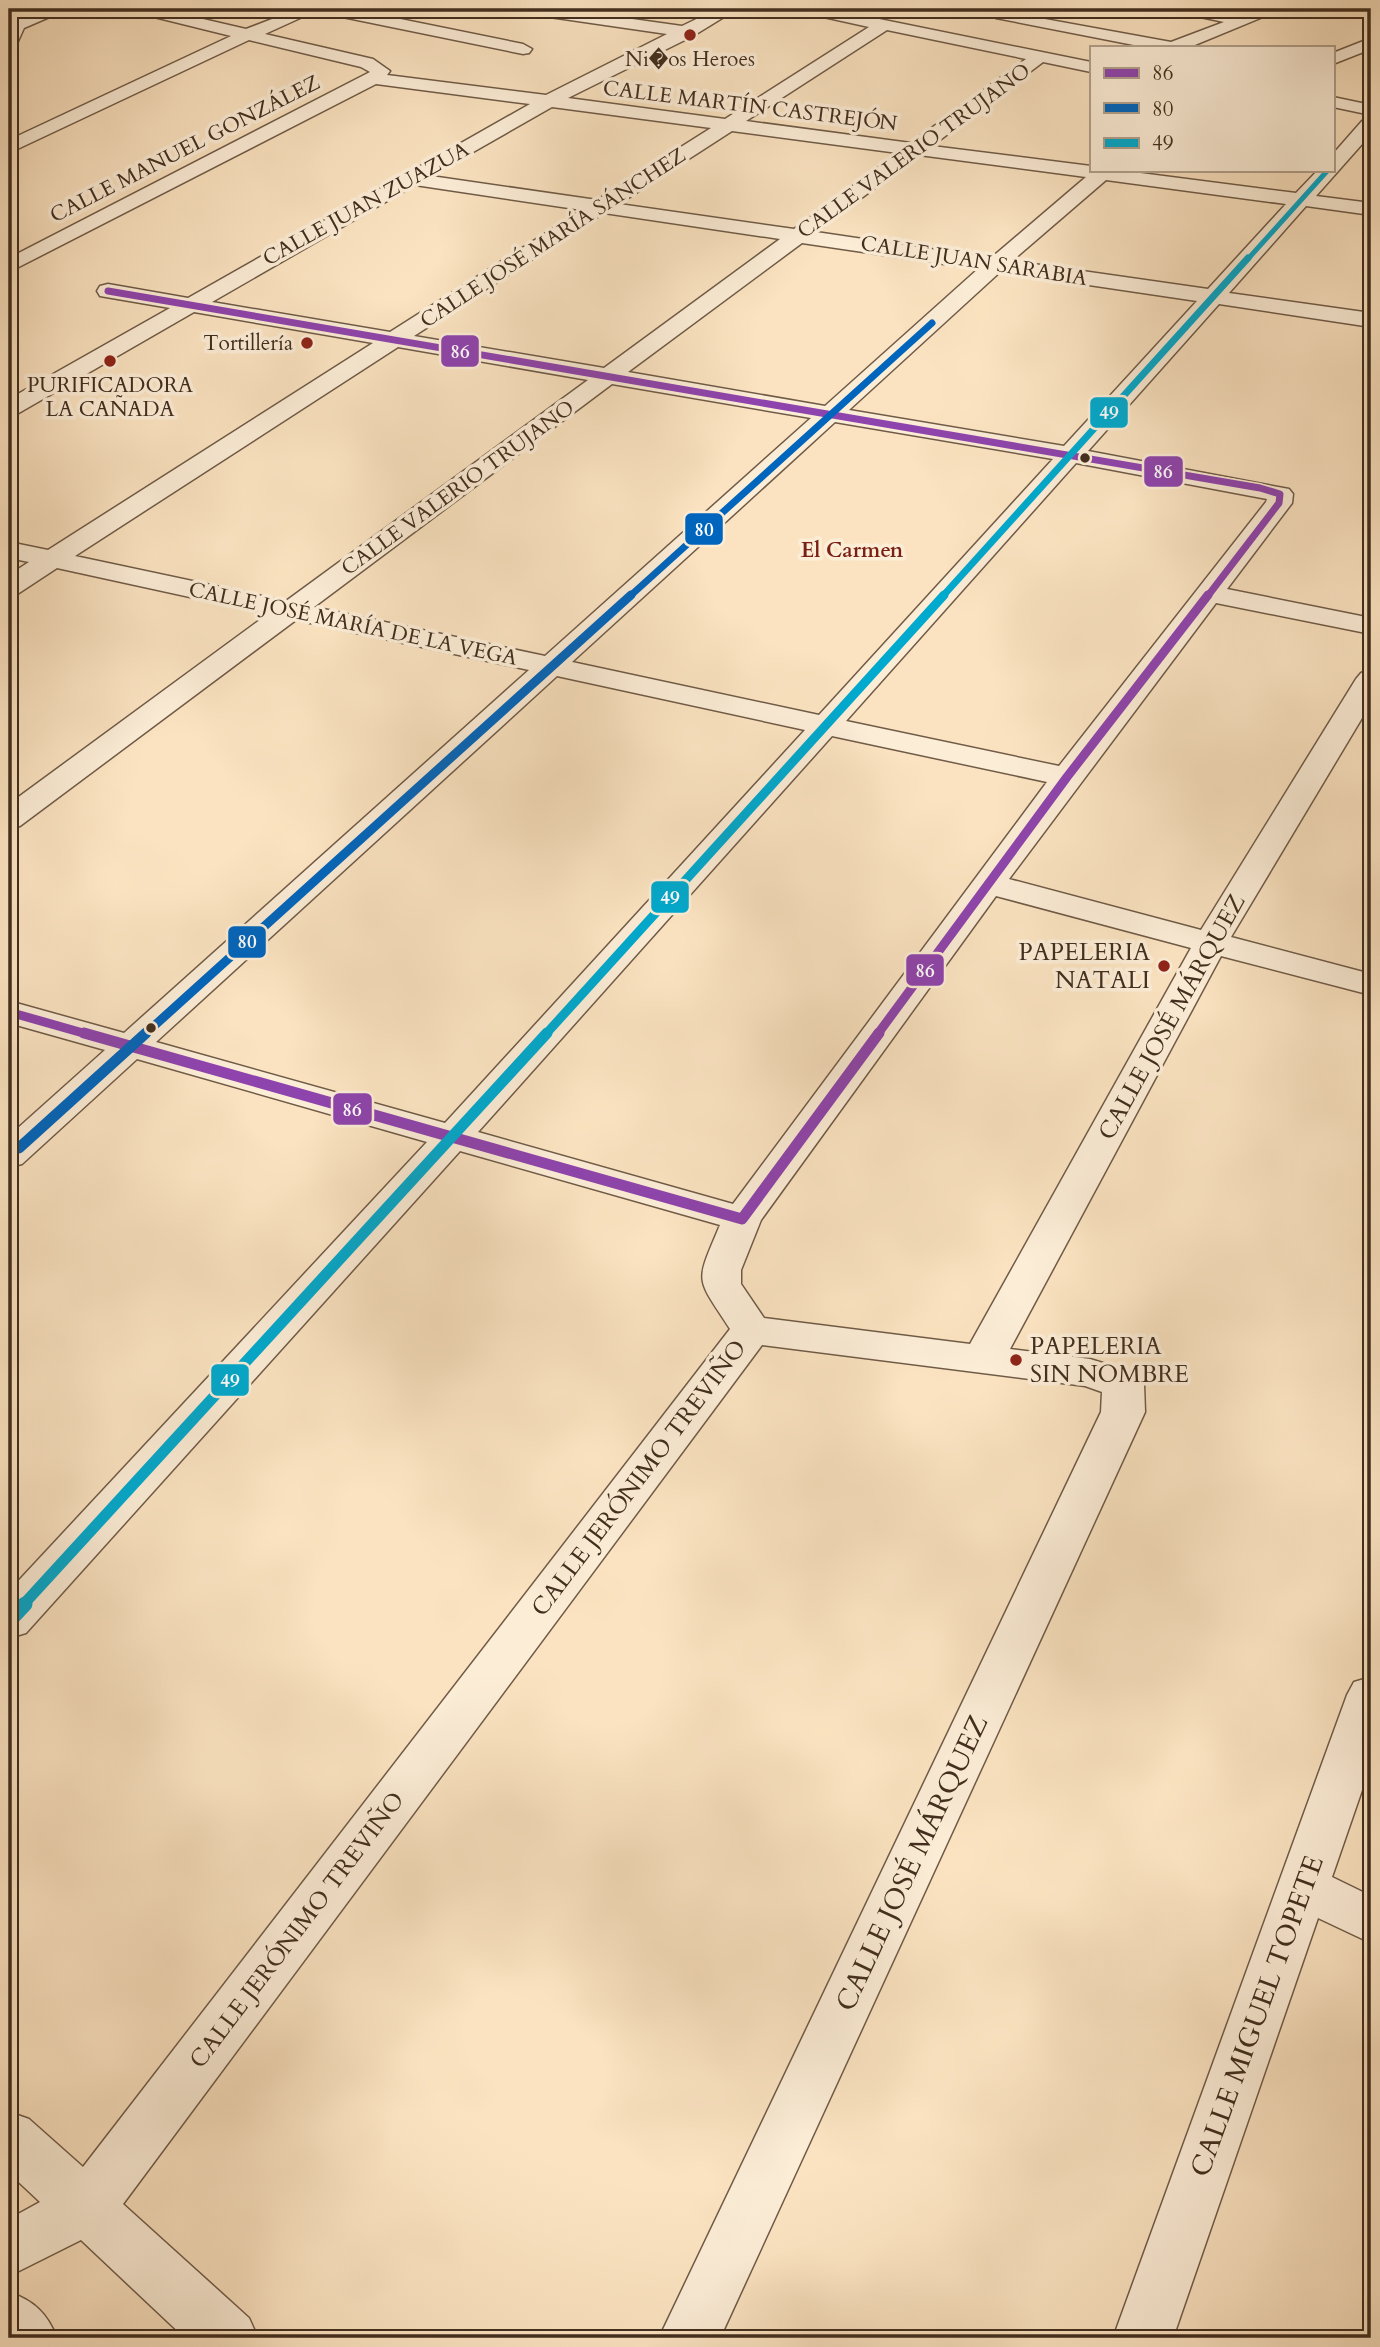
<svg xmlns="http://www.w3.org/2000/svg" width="1380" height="2347" viewBox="0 0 1380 2347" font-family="Cardo,serif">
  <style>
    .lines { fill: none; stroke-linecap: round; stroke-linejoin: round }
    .minor-casing { stroke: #705b47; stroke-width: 3 }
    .minor { fill: #fcedd7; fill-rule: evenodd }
    .bus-1-far2-casing { stroke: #fcedd7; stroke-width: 10 }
    .bus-1-far1-casing { stroke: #fcedd7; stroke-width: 13 }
    .bus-1-casing { stroke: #fcedd7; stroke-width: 17 }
    .bus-2-far2-casing { stroke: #fcedd7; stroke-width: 10 }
    .bus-2-far1-casing { stroke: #fcedd7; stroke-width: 13 }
    .bus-2-casing { stroke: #fcedd7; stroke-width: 17 }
    .bus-3-far4-casing { stroke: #fcedd7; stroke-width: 8 }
    .bus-3-far3-casing { stroke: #fcedd7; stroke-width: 10 }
    .bus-3-far2-casing { stroke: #fcedd7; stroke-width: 13 }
    .bus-3-far1-casing { stroke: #fcedd7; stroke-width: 17 }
    .bus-3-casing { stroke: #fcedd7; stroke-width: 20 }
    .bus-1-far2 { stroke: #8e44ad; stroke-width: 7 }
    .bus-1-far1 { stroke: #8e44ad; stroke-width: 9 }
    .bus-1 { stroke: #8e44ad; stroke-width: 11 }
    .bus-2-far2 { stroke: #0065bd; stroke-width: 7 }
    .bus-2-far1 { stroke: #0065bd; stroke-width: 9 }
    .bus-2 { stroke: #0065bd; stroke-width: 11 }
    .bus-3-far4 { stroke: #00a9ce; stroke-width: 5 }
    .bus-3-far3 { stroke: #00a9ce; stroke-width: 7 }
    .bus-3-far2 { stroke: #00a9ce; stroke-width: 9 }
    .bus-3-far1 { stroke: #00a9ce; stroke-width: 11 }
    .bus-3 { stroke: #00a9ce; stroke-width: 15 }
    .poi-dot { fill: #8f2418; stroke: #fcedd7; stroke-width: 2.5 }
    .bus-dot { fill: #422e1e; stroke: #fcedd7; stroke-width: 2.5 }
    .labels { text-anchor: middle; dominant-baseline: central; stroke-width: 7; stroke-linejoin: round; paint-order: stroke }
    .far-poi-label { font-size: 21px; fill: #422e1e; stroke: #fcedd7 }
    .far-street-label { font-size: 21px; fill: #422e1e; stroke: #fcedd7 }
    .far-neighbourhood-label { font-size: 21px; font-weight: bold; fill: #7a1f14; stroke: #fcedd7 }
    .poi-label { font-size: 24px; fill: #422e1e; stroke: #fcedd7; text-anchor: end }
    .street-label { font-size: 24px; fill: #422e1e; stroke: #fcedd7 }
    .near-street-label { font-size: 28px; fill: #422e1e; stroke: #fcedd7 }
    .line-badge { stroke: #fcedd7; stroke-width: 2.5 }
    .badge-label { font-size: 19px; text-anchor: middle; font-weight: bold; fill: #fff }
  </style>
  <rect width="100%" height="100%" fill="#fbe3c1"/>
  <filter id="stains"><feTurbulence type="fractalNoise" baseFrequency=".00286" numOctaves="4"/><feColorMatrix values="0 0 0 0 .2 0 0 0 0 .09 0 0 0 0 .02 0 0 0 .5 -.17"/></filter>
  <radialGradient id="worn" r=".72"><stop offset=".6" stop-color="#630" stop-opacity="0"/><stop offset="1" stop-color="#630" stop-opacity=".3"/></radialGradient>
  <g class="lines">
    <defs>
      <path id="minor" d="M45 9H68L24 28 15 48 9 49 11 21Z
        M132 9H160L246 29 298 9H351L523 44 532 49 529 53 523 54 328 14 320 9 265 34 373 59 390 71 387 75 546 95 667 34 529 14 521 9H561L682 26 717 9H737L693 36 568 98 725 119 869 27 801 12 799 9H830L1091 62V72L1043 62 932 146 1091 166V170H1117L1296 193 1318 170H1333V154L1362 121 1371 120V134L1316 196 1371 203V215L1306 206 1229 293 1371 313V327L1219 304 1088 451 1289 489 1293 494 1292 503 1227 589 1371 618V634L1216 603 1009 879 1201 930 1356 679 1361 673 1371 670V703L1231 937 1371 974V995L1221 956 1010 1349 1090 1359 1138 1374 1144 1384 1145 1412 720 2338H659L1101 1412 1102 1392 1085 1386 762 1345 123 2204 249 2318 258 2338H185L81 2240 9 2276V2219L40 2202 9 2173V2112L29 2119 83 2167 730 1329C695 1275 695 1285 720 1225L460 1151 26 1633 9 1638V1591L427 1142 137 1059 22 1164 9 1167V1136L105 1050 9 1023V1001L124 1033 529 670 296 620 20 826 9 828V804L268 614 57 568 19 593 9 595V575L29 562 9 558V542L48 550 373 343 194 312 17 414 9 416V399L170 308 100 296 97 291 100 286 108 284 188 298 530 104 376 84 9 272V258L370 72 361 67 249 40 9 153V140L231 36 134 12ZM887 30 1026 59 911 143 746 121ZM552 107 711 128 597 200 431 176ZM732 131 898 153 794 229 619 204ZM919 155 1086 177 991 258 816 232ZM1106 180 1286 204 1208 289 1012 261ZM415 185 582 210 390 332 212 302ZM604 213 780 239 604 368 414 336ZM802 243 978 269 825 406 628 372ZM1000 272 1197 301 1064 446 849 410ZM398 347 588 380 286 601 75 556ZM612 384 811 418 545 656 314 607ZM835 422 1053 459 819 715 572 662ZM1076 463 1267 499 1266 502 1059 766 846 721ZM557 676 805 730 445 1123 156 1042ZM832 736 1047 782 733 1204 478 1132ZM996 896 1191 948 970 1344 764 1318 741 1284V1270L761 1220Z
        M990 9 1171 42 1224 22 1177 12 1175 9H1207L1241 16 1260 9H1282L1190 47H1144L996 18 988 13Z
        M1354 9H1371V15L1356 12Z
        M1371 38V49L1333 64V53Z
        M1333 97 1371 105V115L1333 107Z
        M1371 1677V1764L1332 1877 1371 1896V1943L1318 1918 1173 2338H1113L1347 1695 1354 1682Z
        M9 2292C34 2301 47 2313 57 2338H9Z"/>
    </defs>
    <use href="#minor" class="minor-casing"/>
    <use href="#minor" class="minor"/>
    <defs>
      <path id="bus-1-far2" d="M108 291 1260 488 1280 494 1279 503 1207 597"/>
      <path id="bus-1-far1" d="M9 1012 90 1035
        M877 1035 1067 777 1208 595"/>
      <path id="bus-1" d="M84 1033 742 1219 879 1033"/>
      <path id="bus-2-far2" d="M629 597 932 323"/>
      <path id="bus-2-far1" d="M144 1035 631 595"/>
      <path id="bus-2" d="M19 1148 146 1033"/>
      <path id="bus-3-far4" d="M1247 260 1328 170"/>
      <path id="bus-3-far3" d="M942 597 1248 258"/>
      <path id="bus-3-far2" d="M545 1035 944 595"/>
      <path id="bus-3-far1" d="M23 1605 547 1033"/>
      <path id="bus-3" d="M9 1621 25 1604"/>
    </defs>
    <use href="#bus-1-far2" class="bus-1-far2-casing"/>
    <use href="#bus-1-far1" class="bus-1-far1-casing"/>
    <use href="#bus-1" class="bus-1-casing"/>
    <use href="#bus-2-far2" class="bus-2-far2-casing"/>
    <use href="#bus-2-far1" class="bus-2-far1-casing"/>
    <use href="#bus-2" class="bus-2-casing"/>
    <use href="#bus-3-far4" class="bus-3-far4-casing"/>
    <use href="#bus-3-far3" class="bus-3-far3-casing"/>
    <use href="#bus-3-far2" class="bus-3-far2-casing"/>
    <use href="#bus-3-far1" class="bus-3-far1-casing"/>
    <use href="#bus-3" class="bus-3-casing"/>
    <use href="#bus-1-far2" class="bus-1-far2"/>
    <use href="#bus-1-far1" class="bus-1-far1"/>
    <use href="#bus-1" class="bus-1"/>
    <use href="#bus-2-far2" class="bus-2-far2"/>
    <use href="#bus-2-far1" class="bus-2-far1"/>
    <use href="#bus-2" class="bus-2"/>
    <use href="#bus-3-far4" class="bus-3-far4"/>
    <use href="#bus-3-far3" class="bus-3-far3"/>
    <use href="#bus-3-far2" class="bus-3-far2"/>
    <use href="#bus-3-far1" class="bus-3-far1"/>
    <use href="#bus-3" class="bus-3"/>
  </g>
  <g class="poi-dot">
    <circle cx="690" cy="35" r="7"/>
    <circle cx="307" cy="343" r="7"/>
    <circle cx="110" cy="361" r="7"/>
    <circle cx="1164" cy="966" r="7"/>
    <circle cx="1016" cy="1360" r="7"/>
  </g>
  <g class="bus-dot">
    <circle cx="1085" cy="458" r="6"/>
    <circle cx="151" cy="1028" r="6"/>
  </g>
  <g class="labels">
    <g class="far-poi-label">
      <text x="690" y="59">Ni�os Heroes</text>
      <text x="293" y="343" text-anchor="end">Tortillería</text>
      <text x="110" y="385">PURIFICADORA<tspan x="110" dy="24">LA CAÑADA</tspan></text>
    </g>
    <g class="far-street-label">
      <text transform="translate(750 106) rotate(7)">CALLE MARTÍN CASTREJÓN</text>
      <text transform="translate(185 149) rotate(-27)">CALLE MANUEL GONZÁLEZ</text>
      <text transform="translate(914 151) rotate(-36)">CALLE VALERIO TRUJANO</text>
      <text transform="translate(366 204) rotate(-29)">CALLE JUAN ZUAZUA</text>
      <text transform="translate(553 238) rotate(-33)">CALLE JOSÉ MARÍA SÁNCHEZ</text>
      <text transform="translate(974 261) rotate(9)">CALLE JUAN SARABIA</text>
      <text transform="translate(458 488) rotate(-36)">CALLE VALERIO TRUJANO</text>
      <text transform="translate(353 624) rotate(12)">CALLE JOSÉ MARÍA DE LA VEGA</text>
    </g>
    <g class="far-neighbourhood-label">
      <text x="852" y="550">El Carmen</text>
    </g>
    <g class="poi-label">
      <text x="1150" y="952">PAPELERIA<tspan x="1150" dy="28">NATALI</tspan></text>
      <text x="1030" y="1346" text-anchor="start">PAPELERIA<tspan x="1030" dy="28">SIN NOMBRE</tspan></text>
    </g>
    <g class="street-label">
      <text transform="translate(1172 1017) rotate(-61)">CALLE JOSÉ MÁRQUEZ</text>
      <text transform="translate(639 1478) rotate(-53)">CALLE JERÓNIMO TREVIÑO</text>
      <text transform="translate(297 1930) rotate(-53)">CALLE JERÓNIMO TREVIÑO</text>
    </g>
    <g class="near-street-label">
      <text transform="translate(912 1863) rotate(-65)">CALLE JOSÉ MÁRQUEZ</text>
      <text transform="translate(1257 2016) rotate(-70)">CALLE MIGUEL TOPETE</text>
    </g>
  </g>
  <g class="line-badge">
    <rect x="440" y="334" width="40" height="34" rx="7" fill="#8e44ad"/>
    <rect x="1089" y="396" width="40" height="33" rx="7" fill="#00a9ce"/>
    <rect x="1143" y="455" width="41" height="33" rx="7" fill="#8e44ad"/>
    <rect x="684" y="512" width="40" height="34" rx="7" fill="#0065bd"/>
    <rect x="650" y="880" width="40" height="34" rx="7" fill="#00a9ce"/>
    <rect x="227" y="925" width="40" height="34" rx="7" fill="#0065bd"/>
    <rect x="905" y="953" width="40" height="34" rx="7" fill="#8e44ad"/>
    <rect x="332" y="1092" width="41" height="34" rx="7" fill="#8e44ad"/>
    <rect x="210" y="1363" width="40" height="34" rx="7" fill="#00a9ce"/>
  </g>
  <g class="badge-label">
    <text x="460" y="358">86</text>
    <text x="1109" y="419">49</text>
    <text x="1163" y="478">86</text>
    <text x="704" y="536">80</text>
    <text x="670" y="904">49</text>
    <text x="247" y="948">80</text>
    <text x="925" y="977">86</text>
    <text x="352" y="1116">86</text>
    <text x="230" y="1387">49</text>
  </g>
  <rect width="1380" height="2347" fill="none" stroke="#fbe3c1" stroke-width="35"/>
  <rect x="10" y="10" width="1359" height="2326" fill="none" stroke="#422e1e" stroke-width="3.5"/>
  <rect x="18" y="18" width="1345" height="2312" fill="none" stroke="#422e1e" stroke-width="2"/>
  <rect x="1090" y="46" width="245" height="126" fill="#fcedd7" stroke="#b2a18d" stroke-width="2"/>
  <rect x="1104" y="68" width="35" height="10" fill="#8e44ad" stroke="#b2a18d" stroke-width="2"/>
  <text x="1152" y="80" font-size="21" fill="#422e1e">86</text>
  <rect x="1104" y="103" width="35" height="10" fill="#0065bd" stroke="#b2a18d" stroke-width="2"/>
  <text x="1152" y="116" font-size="21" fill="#422e1e">80</text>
  <rect x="1104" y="138" width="35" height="10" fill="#00a9ce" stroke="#b2a18d" stroke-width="2"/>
  <text x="1152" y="150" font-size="21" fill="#422e1e">49</text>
  <rect width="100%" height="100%" filter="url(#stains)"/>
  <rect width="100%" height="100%" fill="url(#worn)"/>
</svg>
